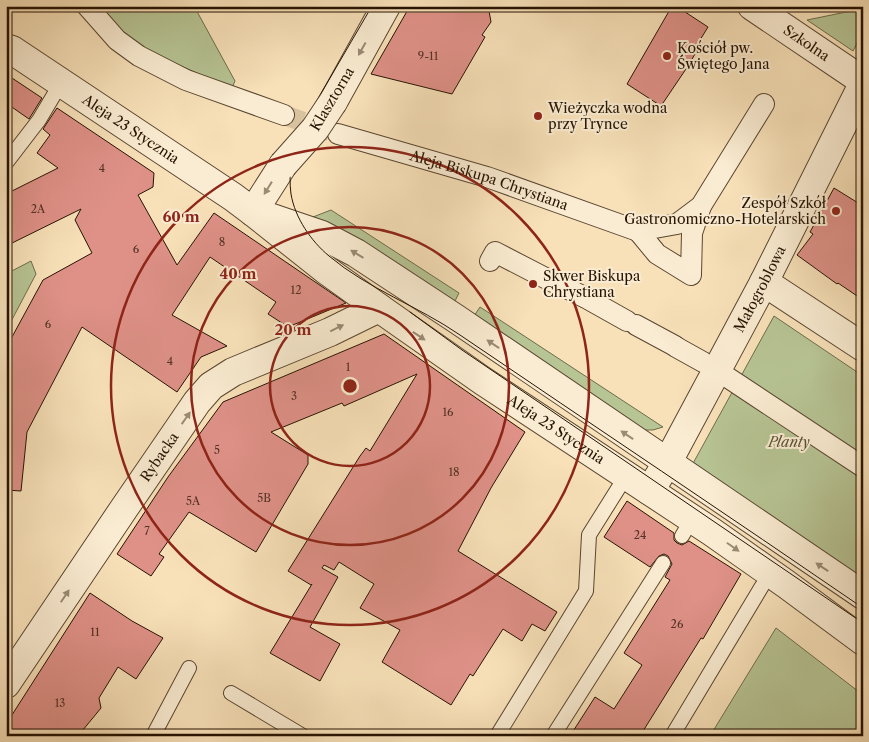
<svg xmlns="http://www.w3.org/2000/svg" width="869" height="742" viewBox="0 0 869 742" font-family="'Libre Caslon Text',serif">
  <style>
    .green { fill: #b7c494; stroke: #6e6c4b }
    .building { fill: #df9188; stroke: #261302 }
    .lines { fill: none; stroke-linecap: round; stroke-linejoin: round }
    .pedestrian-tunnel { stroke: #d8c29e; stroke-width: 20; stroke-dasharray: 20 10; stroke-linecap: butt }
    .service-casing { stroke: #5a4630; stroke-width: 16 }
    .pedestrian-casing { stroke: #5a4630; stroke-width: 22 }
    .minor-casing { stroke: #5a4630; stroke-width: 30 }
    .tertiary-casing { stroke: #5a4630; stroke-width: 30 }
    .service { stroke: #faecd2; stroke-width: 14 }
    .pedestrian { stroke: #faecd2; stroke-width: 20 }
    .minor { stroke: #faecd2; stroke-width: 28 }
    .tertiary { stroke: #faecd2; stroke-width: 28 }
    .tram { stroke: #261302; stroke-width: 1 }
    .minor-bridge-casing { stroke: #5a4630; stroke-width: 30; stroke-linecap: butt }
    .minor-bridge { stroke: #faecd2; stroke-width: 28 }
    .oneway { fill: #9b8a74 }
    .ring { fill: none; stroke: #8f2418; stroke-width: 2.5 }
    .poi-dot { fill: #8f2418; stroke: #faecd2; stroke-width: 2 }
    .labels { text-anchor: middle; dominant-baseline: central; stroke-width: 4; stroke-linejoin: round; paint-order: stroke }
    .number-label { font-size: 11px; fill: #543224 }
    .street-label { font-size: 14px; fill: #261302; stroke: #faecd2 }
    .poi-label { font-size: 14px; fill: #261302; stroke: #faecd2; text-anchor: start }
    .park-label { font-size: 14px; font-style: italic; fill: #595135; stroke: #faecd2 }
    .centre { fill: #8f2418; stroke: #faecd2; stroke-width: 2.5 }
    .ring-label { font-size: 15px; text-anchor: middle; font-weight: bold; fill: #8f2418; stroke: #faecd2; stroke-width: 4; stroke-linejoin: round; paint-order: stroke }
  </style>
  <rect width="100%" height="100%" fill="#f8e1b9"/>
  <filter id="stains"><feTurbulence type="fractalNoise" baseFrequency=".004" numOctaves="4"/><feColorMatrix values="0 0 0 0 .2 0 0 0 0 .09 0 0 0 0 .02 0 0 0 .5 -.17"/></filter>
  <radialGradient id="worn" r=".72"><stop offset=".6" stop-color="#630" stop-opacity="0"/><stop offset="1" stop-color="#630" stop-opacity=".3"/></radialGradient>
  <path class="green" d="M100 6H194L235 81 232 88 151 53 125 34Z
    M858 6H863V32L853 51 807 20 856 10Z
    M331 210 459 293 451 309 313 217Z
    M31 261 36 274 6 331V274Z
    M480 307 663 427 653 430H640L470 322Z
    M774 316 863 376V585L691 467Z
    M776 628 863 695V736H710Z"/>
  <path class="building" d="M410 6H482L489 11 491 22 482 35 485 37 452 94 371 74Z
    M672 6H676L708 27 700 40 702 42 688 66 661 106 627 84Z
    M6 74 42 98 29 119 6 103Z
    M57 108 154 173 153 187 138 195 177 265 214 213 346 303 288 327 268 314 276 302 210 257 172 315 227 346 201 357 177 392 82 327 27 432 21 491 6 490V348L43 280 92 253 75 220 81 209 6 246V194L58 168 37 153 50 135 43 129Z
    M834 188 863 206V300L838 283 837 284 797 255 813 234 810 232Z
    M384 334 525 432 491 488 458 551 557 612 545 631 532 624 522 641 503 629 473 676 470 674 451 705 382 662 400 630 360 608 374 584 339 562 334 570 324 565 322 568 338 577 310 627 340 644 320 681 270 653 312 584 311 585 288 571 360 456 366 448 370 451 417 374 344 406 342 403 271 432 308 455V464L256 552 189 512 159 554 164 557 151 576 117 554 168 477 223 402Z
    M627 501 674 533V540L677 543 682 545 689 541 741 574 703 639 701 638 640 736H570L595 697 614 709 642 665 624 653 670 580 665 577 672 564 668 556 664 554 659 556 650 567 604 537Z
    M90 593 132 621 163 638 136 679 118 667 99 698 101 708 78 736H29L10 731V718Z"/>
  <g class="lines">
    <path class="pedestrian-tunnel" d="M284 115 330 131"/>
    <defs>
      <path id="service" d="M6 163 39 120 61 83
        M682 536 692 519
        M231 693 303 736
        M153 736 189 668
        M497 736 586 591 589 535 626 476
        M553 736 663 563
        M672 736 762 586"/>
      <g id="pedestrian">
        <path d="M87 6 117 40 139 56 186 80 284 115"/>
        <path id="s1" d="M338 134 487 177 638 231 677 224 701 206 764 104"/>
        <path d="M638 231 657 254 691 275 692 233 701 206"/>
        <path d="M490 261 495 252 553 282"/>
        <path d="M555 282 584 297"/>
        <path d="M586 298 627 321"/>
        <path d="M636 325 675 346"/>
        <path d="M676 347 703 362"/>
        <path d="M724 375 863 467"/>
      </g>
      <g id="minor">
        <path id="s2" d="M752 6 863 81"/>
        <path d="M333 102 386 6"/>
        <path d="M253 212 283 165"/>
        <path d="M764 282 863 347"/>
        <path id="s3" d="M650 491 671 456 764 282 863 84"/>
        <path id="s4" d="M6 684 125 507 197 402 211 386 233 372 330 332 379 308"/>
      </g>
      <g id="tertiary">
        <path id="s5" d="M6 48 12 50 233 197 253 212 326 270 379 308 483 381 712 532 786 584 863 641"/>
        <path d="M269 217 322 235 356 253 455 318 863 595"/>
      </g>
    </defs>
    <use href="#service" class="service-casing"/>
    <use href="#pedestrian" class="pedestrian-casing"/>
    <use href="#minor" class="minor-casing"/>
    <use href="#tertiary" class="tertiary-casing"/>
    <use href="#service" class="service"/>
    <use href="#pedestrian" class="pedestrian"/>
    <use href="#minor" class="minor"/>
    <use href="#tertiary" class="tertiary"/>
    <path class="tram" d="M372 6C358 30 344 54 330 78 309 114 285 150 291 194 295 218 311 241 329 256 368 289 418 306 460 335 594 426 729 516 863 608
      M410 312 462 350 863 623"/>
    <defs>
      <path id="minor-bridge" d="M283 165 315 129 333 102"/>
    </defs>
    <use href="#minor-bridge" class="minor-bridge-casing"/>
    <use href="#minor-bridge" class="minor-bridge"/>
  </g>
  <defs><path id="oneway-solid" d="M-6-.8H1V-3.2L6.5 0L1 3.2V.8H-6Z" transform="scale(1.25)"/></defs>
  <g class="oneway">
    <use href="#oneway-solid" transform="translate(362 49) rotate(119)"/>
    <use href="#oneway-solid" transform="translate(268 188) rotate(122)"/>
    <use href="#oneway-solid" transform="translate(357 254) rotate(-149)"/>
    <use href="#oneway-solid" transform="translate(337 328) rotate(-26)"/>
    <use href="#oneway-solid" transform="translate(419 336) rotate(34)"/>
    <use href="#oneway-solid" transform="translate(493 344) rotate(-146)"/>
    <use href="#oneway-solid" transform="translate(186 418) rotate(-55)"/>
    <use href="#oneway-solid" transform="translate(627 435) rotate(-146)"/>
    <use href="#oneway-solid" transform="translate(733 547) rotate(35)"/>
    <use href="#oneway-solid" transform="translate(822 567) rotate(-146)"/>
    <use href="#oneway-solid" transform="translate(65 596) rotate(-56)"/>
  </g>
  <g class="ring">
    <circle cx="350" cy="386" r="80"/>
    <circle cx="350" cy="386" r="159"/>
    <circle cx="350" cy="386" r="239"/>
  </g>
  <g class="poi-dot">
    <circle cx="667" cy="56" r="5"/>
    <circle cx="538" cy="116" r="5"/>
    <circle cx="836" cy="211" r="5"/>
    <circle cx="533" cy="284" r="5"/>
  </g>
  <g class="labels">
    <g class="number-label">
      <text x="428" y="56">9-11</text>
      <text x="102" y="168">4</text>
      <text x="38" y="209">2A</text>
      <text x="222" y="242">8</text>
      <text x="136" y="249">6</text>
      <text x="296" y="290">12</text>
      <text x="48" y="324">6</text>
      <text x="170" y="361">4</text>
      <text x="348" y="367">1</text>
      <text x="294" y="396">3</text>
      <text x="448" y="412">16</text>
      <text x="217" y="450">5</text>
      <text x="454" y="472">18</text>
      <text x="264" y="498">5B</text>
      <text x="193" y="501">5A</text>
      <text x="147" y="531">7</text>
      <text x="640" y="535">24</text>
      <text x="677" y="624">26</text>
      <text x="95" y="632">11</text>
      <text x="60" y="703">13</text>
    </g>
    <g class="street-label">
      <text stroke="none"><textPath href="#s2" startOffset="66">Szkolna</textPath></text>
      <text transform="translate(332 99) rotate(-59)">Klasztorna</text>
      <text stroke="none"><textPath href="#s5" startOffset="149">Aleja 23 Stycznia</textPath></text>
      <text stroke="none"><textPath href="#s1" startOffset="158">Aleja Biskupa Chrystiana</textPath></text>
      <text stroke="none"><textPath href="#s3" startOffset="230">Małogroblowa</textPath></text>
      <text stroke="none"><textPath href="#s5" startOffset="670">Aleja 23 Stycznia</textPath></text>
      <text stroke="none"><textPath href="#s4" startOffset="274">Rybacka</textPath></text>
    </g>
    <g class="poi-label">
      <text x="677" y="48">Kościół pw.<tspan x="677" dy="16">Świętego Jana</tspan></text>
      <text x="548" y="108">Wieżyczka wodna<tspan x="548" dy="16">przy Trynce</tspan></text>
      <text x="826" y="203" text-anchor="end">Zespół Szkół<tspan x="826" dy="16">Gastronomiczno-Hotelarskich</tspan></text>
      <text x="543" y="276">Skwer Biskupa<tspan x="543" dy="16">Chrystiana</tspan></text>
    </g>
    <g class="park-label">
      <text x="789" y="442">Planty</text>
    </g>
  </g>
  <circle cx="350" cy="386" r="8" class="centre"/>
  <g class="ring-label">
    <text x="181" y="222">60 m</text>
    <text x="238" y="279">40 m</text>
    <text x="293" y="335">20 m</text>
  </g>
  <rect width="869" height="742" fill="none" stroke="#f8e1b9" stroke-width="25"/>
  <rect x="8" y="8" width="854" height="727" fill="none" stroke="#261302" stroke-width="2.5"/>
  <rect x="12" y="12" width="844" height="717" fill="none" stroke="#261302"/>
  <rect width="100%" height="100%" filter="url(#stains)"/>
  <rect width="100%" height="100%" fill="url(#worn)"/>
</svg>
